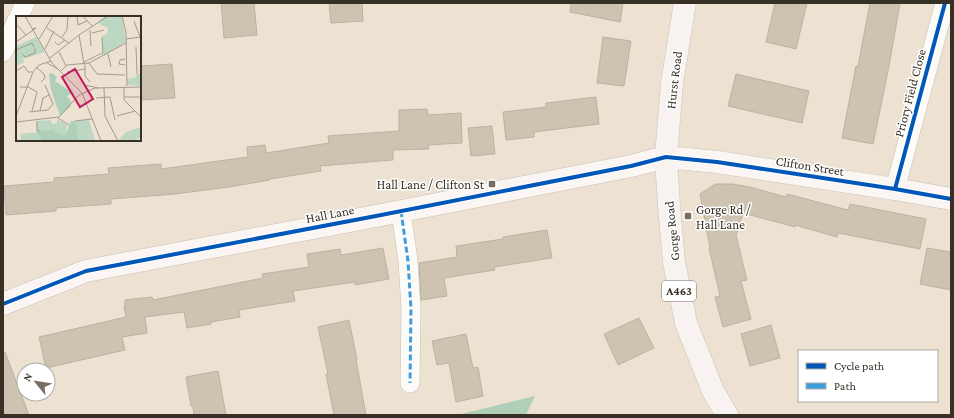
<svg xmlns="http://www.w3.org/2000/svg" width="954" height="418" viewBox="0 0 954 418" font-family="'Crimson Pro',serif">
  <style>
    .forest { fill: #b0cfb8 }
    .building { fill: #cec2b1; stroke: #bab2a6 }
    .lines { fill: none; stroke-linecap: round; stroke-linejoin: round }
    .street-casing { stroke: #c7bfb3; stroke-width: 20 }
    .secondary-casing { stroke: #c7bfb3; stroke-width: 23 }
    .primary-casing { stroke: #c9c3bb; stroke-width: 23 }
    .street { stroke: #fcfbf8; stroke-width: 19 }
    .secondary { stroke: #fbf6f4; stroke-width: 22 }
    .primary { stroke: #f8f3f1; stroke-width: 22 }
    .quiet { stroke: #3e9de0; stroke-width: 3; stroke-dasharray: 6 3; stroke-linecap: butt }
    .cycleway-casing { stroke: #fff; stroke-width: 6 }
    .cycleway { stroke: #0057b8; stroke-width: 4 }
    .poi-dot { fill: #776e61; stroke: #fff; stroke-width: 1.5 }
    .labels { text-anchor: middle; dominant-baseline: central; stroke-width: 3; stroke-linejoin: round; paint-order: stroke }
    .shield { fill: #fff; stroke: #736e66; stroke-width: 1 }
    .shield-label { font-size: 12px; font-weight: bold; fill: #373024 }
    .street-label { font-size: 13px; fill: #373024; stroke: #fff }
    .poi-label { font-size: 13px; fill: #373024; stroke: #fff; text-anchor: end }
    .inset-road { fill: none; stroke: #a49b8c; stroke-width: 1 }
    .view { fill: #c2185b; fill-opacity: 0.15; stroke: #c2185b; stroke-width: 2 }
    .inset-edge { fill: none; stroke: #373024; stroke-width: 2 }
  </style>
  <rect width="100%" height="100%" fill="#ede2d2"/>
  <path class="forest" d="M535 396 526 415H457Z"/>
  <path class="building" d="M221 3H254L257 35 224 38Z
    M329 3H362L363 21 331 23Z
    M571 3H623L620 22 570 12Z
    M775 3H807L796 49 766 42Z
    M870 3H900L889 66 873 144 842 138 856 66H858Z
    M603 37 631 41 624 86 597 83Z
    M172 64 175 98 140 100V66Z
    M736 74 809 91 802 123 728 106Z
    M596 97 599 124 534 132V137L506 140 503 112 546 107V103Z
    M427 109 428 115 461 113 462 143 428 145 429 149 393 150V160L320 166 321 171 270 179V180L229 187 175 194 111 199V204L56 208V211L6 215 4 186 54 182V178L109 174 108 168 161 164V169L248 157 247 147 265 145 266 153 329 143 328 136 399 131V110Z
    M492 126 495 154 471 156 468 128Z
    M715 184H732L750 187 786 197 787 194 848 210 850 204 926 219 920 249 838 233 837 237 795 225V227L743 213 736 235 747 280 741 281 751 319 723 327 715 297 720 296 709 248H710L700 194Z
    M547 230 552 258 494 267 495 270 444 278 447 296 421 300 419 263 457 257 456 246 503 239V237Z
    M383 248 389 279 355 285V282L293 291 295 301 239 310 240 317 211 322V324L187 328 184 312 145 317 147 333 122 337 125 350 46 368 39 337 126 317 124 306H125V300L152 297 153 300 263 278 262 274 309 267 307 254 340 249 341 255Z
    M927 248 951 252V290L920 284Z
    M639 318 654 348 618 365 604 334Z
    M349 320 357 359 356 360 366 415H334L326 374H328L318 327Z
    M771 325 780 358 750 366 741 334Z
    M466 334 473 368 478 367 483 396 456 402 449 363 437 365 432 341Z
    M3 352H5L29 415H3Z
    M218 371 226 415H194L193 406H191L186 377Z"/>
  <g class="lines">
    <defs>
      <path id="street" d="M19 17 25 3
        M3 52 17 20
        M895 189 945 3
        M401 211 408 261 411 309 410 383"/>
      <path id="secondary" d="M3 304 86 271 376 216 631 166 666 157 717 162 895 189 951 199"/>
      <path id="primary" d="M685 3 672 83 666 157 669 206 674 262 686 323 713 391 727 415"/>
    </defs>
    <use href="#street" class="street-casing"/>
    <use href="#secondary" class="secondary-casing"/>
    <use href="#primary" class="primary-casing"/>
    <use href="#street" class="street"/>
    <use href="#secondary" class="secondary"/>
    <use href="#primary" class="primary"/>
    <path class="quiet" d="M401 211 408 261 411 309 410 383"/>
    <defs>
      <path id="cycleway" d="M895 189 945 3
        M3 304 86 271 376 216 631 166 666 157 717 162 895 189 951 199"/>
    </defs>
    <use href="#cycleway" class="cycleway-casing"/>
    <use href="#cycleway" class="cycleway"/>
  </g>
  <g class="poi-dot">
    <rect x="488" y="180" width="8" height="8" rx="2"/>
    <rect x="684" y="212" width="8" height="8" rx="2"/>
  </g>
  <g class="labels">
    <rect class="shield" x="662" y="281" width="34" height="20" rx="3"/>
    <g class="shield-label">
      <text x="679" y="291">A463</text>
    </g>
    <g class="street-label">
      <text transform="translate(674 80) rotate(-83)">Hurst Road</text>
      <text transform="translate(910 93) rotate(-75)">Priory Field Close</text>
      <text transform="translate(810 166) rotate(9)">Clifton Street</text>
      <text transform="translate(330 214) rotate(-11)">Hall Lane</text>
      <text transform="translate(672 231) rotate(-96)">Gorge Road</text>
    </g>
    <g class="poi-label">
      <text x="484" y="184">Hall Lane / Clifton St</text>
      <text x="696" y="209" text-anchor="start">Gorge Rd /<tspan x="696" dy="15">Hall Lane</tspan></text>
    </g>
  </g>
  <g transform="translate(16 16)">
    <rect width="125" height="125" fill="#ede2d2"/>
    <path d="M106 0 110 26 88 40 85 20 91 18 92 12 81 7 88 1ZM20 21 29 36 7 43 8 46 0 50V30ZM121 58H125V70L112 69 111 63 119 62ZM41 103 51 109 49 119 39 116 36 113 22 116 27 125H0L5 124 4 118 21 116 20 105 35 104 36 108 41 107ZM73 104 79 125H63L60 105ZM125 111V121L118 125H102L110 116Z" fill="#bcd8c2"/>
    <path d="M36 57 41 61 39 65 57 77 51 80 56 87 54 91 44 100 35 74 33 58ZM55 105H60L63 125H27L21 116 37 113 39 116 49 119Z" fill="#b0cfb8"/>
    <path class="inset-road" d="M9 0 36 47 66 77 85 125M61 0 62 9 71 5M67 0 77 11M106 0 110 17 111 70M118 5 124 21M0 8 10 19M31 12 53 27M74 14 75 30M76 17 88 14M63 19 68 48M46 21 51 14 52 0M86 22 87 38M23 23 37 0M110 23 125 21M0 26 20 12 16 13M39 26 42 29 49 24M120 31 121 58M29 33 38 15M0 34 16 27 18 31M43 36 50 50M7 38 9 41 19 37V32M92 38 95 51M34 42 63 19 92 0M109 43 104 44 103 48 109 49M68 46 86 37M31 47 42 53M73 47 81 58 109 59M69 48V60L74 66M20 51 28 58 29 62 25 66M0 55 8 50 12 56H16M45 55 51 49 73 47 110 27M51 56 69 53M69 69 82 72M4 71H12L21 76M108 71V84L125 101M88 72 89 100 102 125M108 81H125M80 82 94 81 99 104M16 95 21 76M24 95 27 82 33 79M13 96 32 94 37 88 29 69M0 100 17 56 23 49 35 45M101 100 119 95M42 102 53 109M21 105V115H24M59 105 76 103M0 106 43 101 63 79 79 72 125 71"/>
    <path class="view" d="M59 53 77 83 64 91 46 61Z"/>
    <rect width="125" height="125" class="inset-edge"/>
  </g>
  <rect width="954" height="418" fill="none" stroke="#373024" stroke-width="8"/>
  <rect x="798" y="350" width="140" height="52" fill="#ffffff" stroke="#afaca7"/>
  <rect x="806" y="363" width="20" height="6" fill="#0057b8" stroke="#afaca7"/>
  <text x="834" y="370" font-size="12" fill="#373024">Cycle path</text>
  <rect x="806" y="383" width="20" height="6" fill="#3e9de0" stroke="#afaca7"/>
  <text x="834" y="390" font-size="12" fill="#373024">Path</text>
  <g transform="translate(36 382) rotate(300)"><circle r="19" fill="#ffffff" stroke="#afaca7"/>
  <path d="M0-3L7 15L0 10L-7 15Z" fill="#776e61"/>
  <text y="-6" font-size="11" font-weight="bold" text-anchor="middle" fill="#373024">N</text>
  </g>
</svg>
